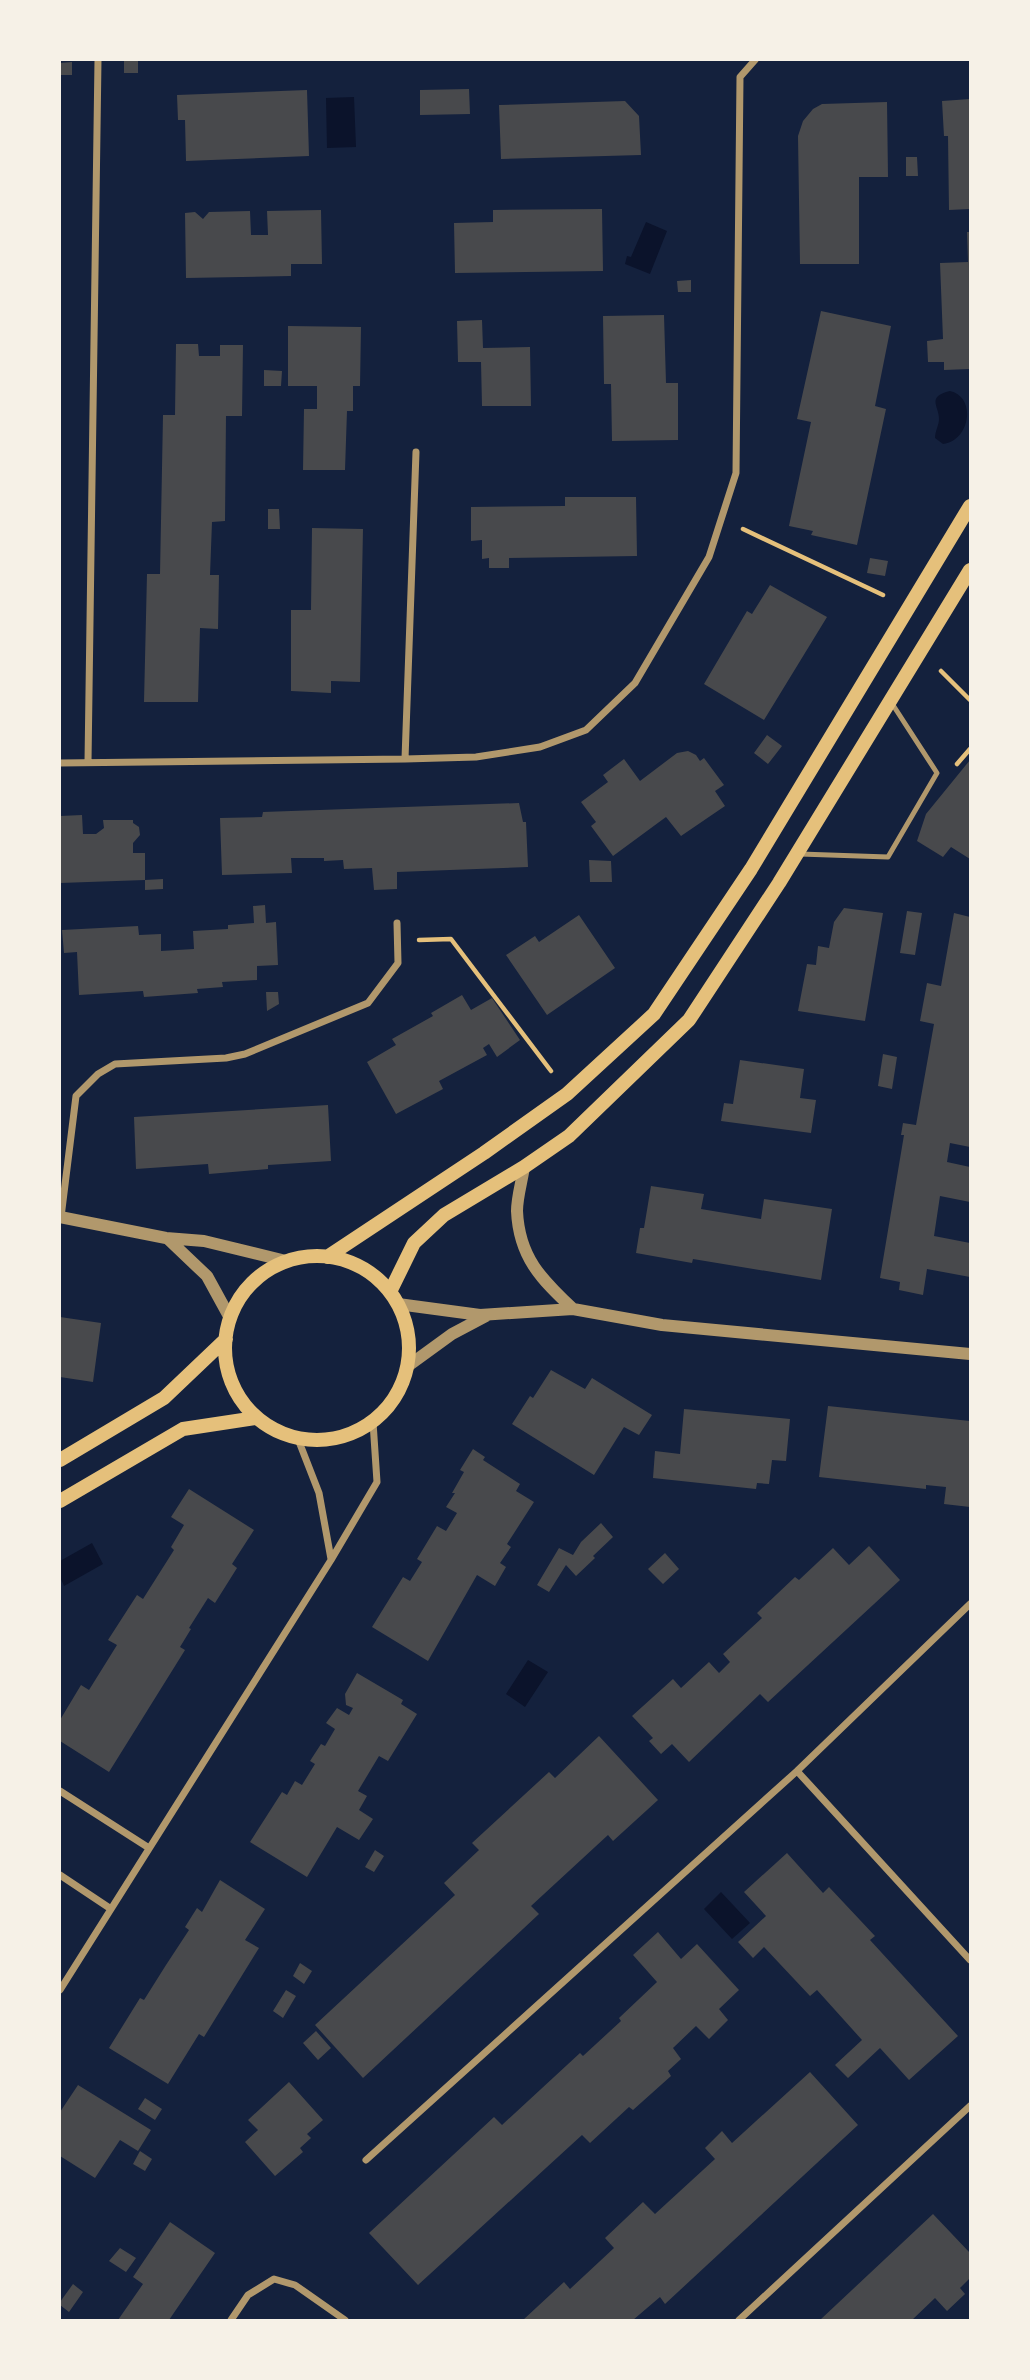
<svg xmlns="http://www.w3.org/2000/svg" width="1030" height="2380" viewBox="0 0 1030 2380" font-family="Inter,sans-serif">
  <style>
    .water { fill: #0b132b }
    .building { fill: #48494c }
    .lines { fill: none; stroke-linecap: round; stroke-linejoin: round }
    .path { stroke: #e5c07b; stroke-width: 4.5 }
    .service { stroke: #b1986c; stroke-width: 5 }
    .minor { stroke: #b1986c; stroke-width: 7 }
    .tertiary { stroke: #b1986c; stroke-width: 12 }
    .secondary { stroke: #e5c07b; stroke-width: 14 }
  </style>
  <rect width="100%" height="100%" fill="#14213d"/>
  <path class="water" d="M354 97 356 147 327 148 326 98Z
    M646 222 667 231 650 274 625 264 627 256 631 257Z
    M950 391C977 397 970 441 943 444L935 438C935 431 939 425 939 419 939 406 926 397 950 391Z
    M92 1543 103 1564 64 1586 60 1577V1561Z
    M528 1660 548 1672 525 1707 506 1694Z
    M721 1892 750 1923 732 1939 704 1909Z"/>
  <path class="building" d="M138 60V73H124V61Z
    M72 62V75H61L60 63Z
    M469 89 470 114 420 115V90Z
    M307 90 309 156 186 161 185 120H178L177 95Z
    M970 99V209L949 210 948 136H944L942 101Z
    M625 101 639 116 641 155 501 159 499 105Z
    M887 102 888 177H859V264H800L798 136 803 121 813 109 822 104Z
    M906 157H917L918 176H906Z
    M602 209 603 271 455 273 454 223 493 222V210Z
    M321 210 322 264H291V276L186 278 185 213 195 212 203 219 209 212 250 211 251 235H268L267 211Z
    M967 232H970V369L944 370V362H928L927 341 943 339 940 263 968 262Z
    M691 280V292H678L677 281Z
    M821 311 891 326 875 406 886 409 857 545 811 535 813 531 789 526 811 422 797 419Z
    M664 315 666 383H678V440L612 441 611 384H604L603 316Z
    M482 320 483 348 530 347 531 406H482L481 362H458L457 321Z
    M288 326 361 327 360 386H353V411H347L345 470H303L304 409H317V386H288Z
    M176 344H198L199 356H220V345H243L242 416H226L225 521 212 522 210 575H219L218 629 200 628 198 702H144L147 574H160L163 415H175Z
    M264 370 282 371 281 386H264Z
    M565 497H636L637 556 509 558V568H489V558L482 559V540L471 541V507L565 506Z
    M268 509H279L280 529H268Z
    M312 528 363 529 360 682 331 681V693L291 691V610H311Z
    M870 558 888 561 885 576 867 573Z
    M770 585 827 617 764 720 704 684 747 611 752 614Z
    M767 735 782 746 768 764 754 753Z
    M688 751 696 755 700 761 704 758 724 785 715 791 725 806 681 836 666 817 613 856 591 826 596 822 581 802 608 782 603 775 624 759 640 781 677 753Z
    M970 760V859L951 847 943 857 917 841 926 814Z
    M519 803 523 822H526L528 867 397 872V889L374 890 372 868 344 869 343 860 324 861V858H291L292 873 222 875 220 818 262 817 263 812Z
    M82 815 83 834H96L104 828 103 820H133V823L139 827 140 835 133 843V853H145V880L60 883V816Z
    M589 860 611 861 612 882H590Z
    M163 879V889L145 890V880Z
    M265 905 266 923 276 922 278 965 257 966V980L222 982 223 987 197 989 198 993 144 997 143 991 79 995 77 952 64 953 62 930 138 926 139 935 161 934V951L194 949 193 931 228 929V925L254 923 253 906Z
    M844 908 883 913 865 1021 798 1011 807 964 816 965 818 946 829 948 834 922Z
    M907 911 922 913 915 955 900 953Z
    M954 913 970 917V1147L950 1143 947 1162 970 1167V1202L940 1196 934 1236 970 1243V1277L927 1269 923 1295 899 1290 900 1282 880 1278 904 1135H901L903 1123 916 1125 934 1024 920 1021 927 983 941 986Z
    M579 915 615 968 547 1015 506 955 535 936 539 942Z
    M266 992H278L279 1004 267 1011Z
    M462 995 471 1010 492 998 520 1040 497 1057 489 1044 483 1048 487 1055 439 1081 443 1089 396 1114 367 1062 396 1045 392 1039 433 1016 431 1013Z
    M883 1054 897 1057 892 1089 878 1086Z
    M740 1060 804 1069 800 1098 816 1100 811 1133 721 1121 724 1103 733 1104Z
    M328 1105 331 1161 268 1165V1169L209 1174 208 1164 136 1169 134 1117Z
    M651 1186 704 1194 701 1209 761 1219 764 1199 832 1209 821 1280 693 1259 692 1263 636 1253 640 1228H644Z
    M60 1317 101 1323 93 1382 60 1377Z
    M551 1370 585 1389 592 1378 652 1415 639 1435 624 1427 594 1475 512 1424 530 1396 533 1398Z
    M828 1406 970 1421V1507L944 1504 946 1487 926 1485V1489L819 1477Z
    M684 1409 790 1419 786 1461 772 1460 769 1484 757 1483 756 1489 653 1478 655 1451 680 1454Z
    M473 1449 485 1457 483 1460 520 1484 516 1491 534 1502 507 1544 511 1547 500 1563 506 1567 495 1586 477 1575 428 1661 372 1627 403 1577 410 1581 422 1562 417 1559 437 1526 446 1531 457 1513 446 1507 455 1493H452L464 1472 460 1470Z
    M189 1489 254 1530 232 1564 237 1568 215 1603 208 1598 189 1628 191 1629 180 1647 185 1650 109 1772 60 1741V1720L81 1685 89 1690 117 1645 108 1640 137 1595 143 1599 174 1550 171 1547 184 1525 171 1517Z
    M601 1523 613 1537 593 1556 595 1558 576 1576 566 1565 549 1592 537 1585 559 1548 573 1555 581 1542Z
    M869 1546 900 1580 768 1702 760 1694 689 1762 672 1744 661 1754 649 1741 653 1738 632 1716 673 1679 681 1688 709 1662 719 1673 730 1662 723 1654 762 1618 757 1613 795 1577 799 1580 833 1548 849 1565Z
    M665 1553 679 1569 663 1584 648 1569Z
    M357 1673 403 1700 401 1704 417 1714 388 1761 379 1756 358 1791 367 1796 359 1810 373 1819 359 1840 337 1827 307 1877 250 1842 282 1792 287 1795 295 1781 302 1785 315 1764 310 1761 321 1744 325 1746 335 1729 326 1723 337 1708 349 1715 353 1708 346 1705 345 1694Z
    M599 1736 658 1800 613 1841 608 1835 531 1906 539 1914 363 2078 315 2025 455 1895 444 1883 479 1850 472 1843 549 1772 555 1778Z
    M375 1850 384 1856 374 1872 365 1867Z
    M787 1853 823 1893 829 1887 875 1936 870 1940 958 2036 909 2080 880 2048 848 2078 835 2065 862 2040 817 1990 810 1996 764 1947 753 1958 738 1942 766 1916 744 1892Z
    M220 1880 265 1909 245 1940 259 1948 204 2037 199 2034 168 2084 109 2048 140 1998 144 2000 166 1965 189 1930 185 1927 197 1908 202 1912Z
    M658 1932 681 1959 697 1944 739 1990 719 2009 728 2020 709 2039 696 2026 673 2048 681 2059 668 2071 671 2076 633 2110 629 2107 590 2143 582 2135 418 2285 369 2233 494 2117 502 2125 580 2053 583 2056 621 2021 619 2018 657 1982 633 1955Z
    M300 1963 312 1971 304 1984 293 1976Z
    M286 1990 296 1996 283 2018 273 2011Z
    M316 2031 331 2048 318 2060 303 2043Z
    M810 2072 858 2125 665 2304 660 2297 633 2320H523L564 2282 570 2289 614 2248 605 2238 643 2202 655 2214 715 2159 705 2148 722 2131 732 2143Z
    M289 2082 323 2120 307 2134 311 2138 300 2148 303 2152 275 2176 245 2142 258 2130 248 2120Z
    M78 2085 151 2130 138 2151 120 2140 95 2178 60 2156V2112Z
    M145 2098 162 2109 155 2120 138 2109Z
    M140 2151 152 2159 145 2171 133 2164Z
    M933 2214 970 2253V2278L960 2288 965 2294 947 2311 935 2298 912 2320H820Z
    M170 2222 215 2253 169 2320H118L143 2284 133 2277Z
    M120 2248 136 2258 126 2272 109 2261Z
    M73 2284 83 2292 69 2312 60 2305V2302Z"/>
  <g class="lines">
    <path class="path" d="M743 529 883 595
      M941 671 970 700
      M957 764 970 749
      M419 940 451 939 551 1071"/>
    <path class="service" d="M800 854 888 857 937 773 891 702"/>
    <path class="minor" d="M405 759 416 452
      M88 762 98 60
      M60 763 405 759 476 757 540 747 586 730 635 683 709 557 736 473 740 77 755 60
      M61 1217 76 1096 98 1074 115 1064 226 1058 245 1054 368 1003 398 963 397 923
      M298 1439 319 1493 331 1559
      M797 1771 970 1960
      M60 1791 149 1848
      M60 1875 111 1909
      M60 1990 331 1560 377 1482 373 1422
      M366 2160 797 1771 970 1604
      M231 2320 248 2295 274 2279 295 2285 345 2320
      M739 2320 970 2106"/>
    <path class="tertiary" d="M524 1167C522 1181 517 1197 517 1211 519 1257 541 1279 573 1309
      M60 1217 166 1238 204 1241 286 1261
      M167 1238 207 1276 230 1318
      M398 1304 480 1315 573 1309 662 1325 970 1354
      M408 1366 452 1334 486 1316"/>
    <path class="secondary" d="M225 1348a92 92 0 1 1 184 0a92 92 0 1 1-184 0Z
      M327 1257 484 1153 567 1094 654 1014 751 869 970 506
      M390 1292 414 1243 444 1215 524 1167 569 1136 689 1020 779 883 970 570
      M60 1460 164 1398 226 1339
      M60 1501 183 1429 256 1418"/>
  </g>
  <rect width="1030" height="2380" fill="none" stroke="#f6f1e7" stroke-width="122"/>
</svg>
